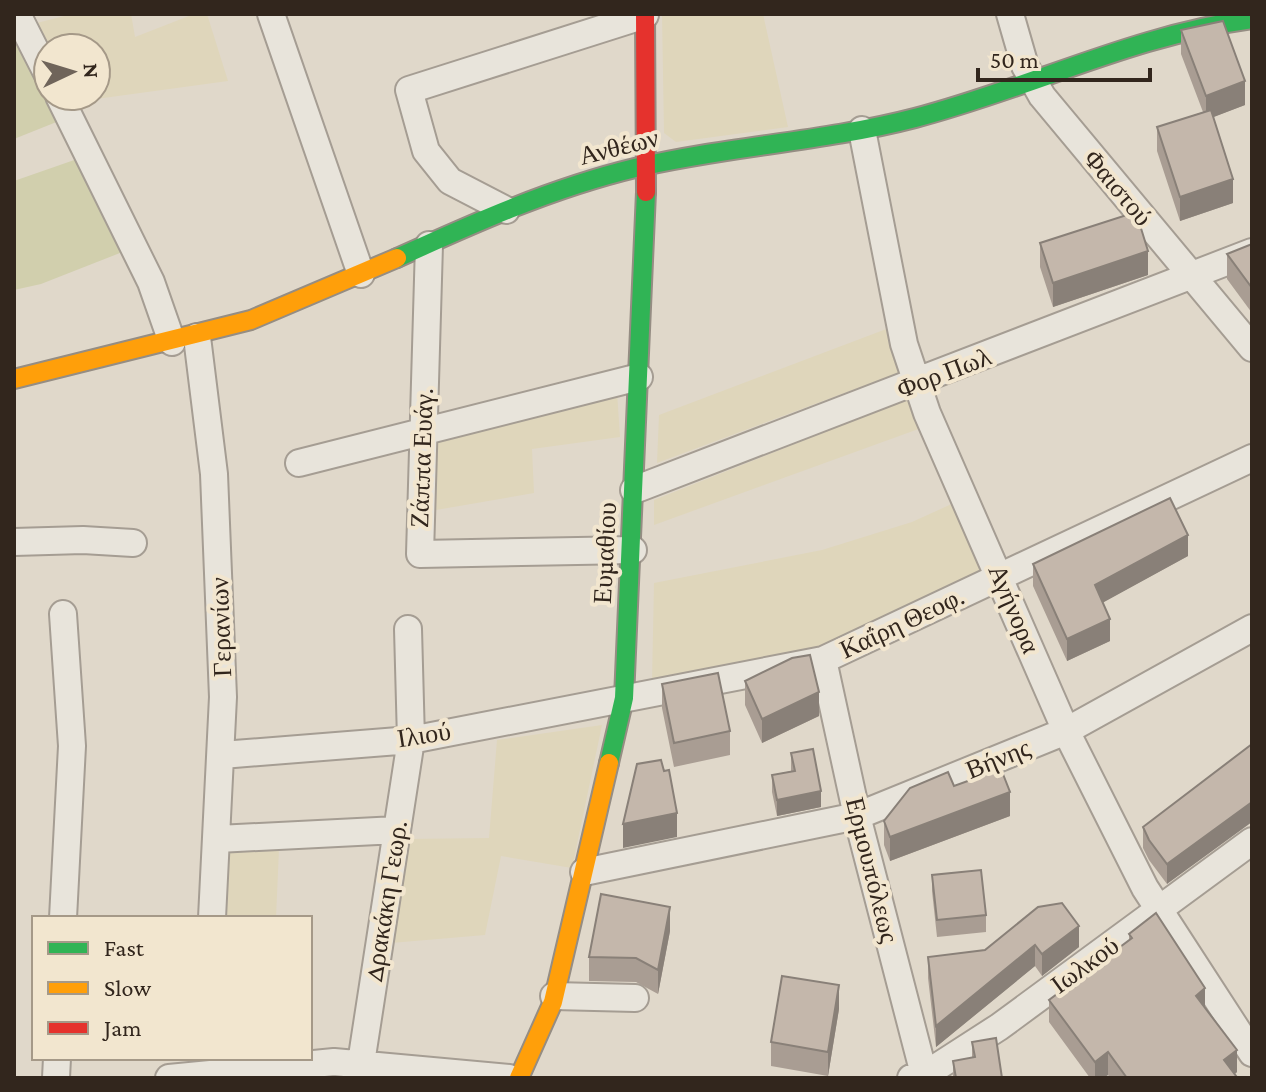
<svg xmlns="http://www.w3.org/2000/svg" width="1266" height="1092" viewBox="0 0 1266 1092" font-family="'Crimson Pro',serif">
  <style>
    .farmland { fill: #dfd6bb }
    .green { fill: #d1cfad }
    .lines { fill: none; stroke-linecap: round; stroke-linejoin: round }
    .street-casing { stroke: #a59d93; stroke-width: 30 }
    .fast-casing { stroke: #958d83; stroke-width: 22 }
    .slow-casing { stroke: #958d83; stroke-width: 22 }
    .jam-casing { stroke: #958d83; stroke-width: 22 }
    .street { stroke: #e8e4db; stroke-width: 26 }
    .fast { stroke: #30b455; stroke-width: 18 }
    .slow { stroke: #ff9f0a; stroke-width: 18 }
    .jam { stroke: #e5322d; stroke-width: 18 }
    .wall { fill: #a99d93 }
    .shaded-wall { fill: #898078 }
    .building { fill: #c4b7ab; stroke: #898078; stroke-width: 2 }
    .labels { text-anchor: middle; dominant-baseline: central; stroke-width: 8; stroke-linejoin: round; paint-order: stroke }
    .street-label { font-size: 26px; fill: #32261d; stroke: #f2e6cf }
  </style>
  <rect width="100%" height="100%" fill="#e0d8ca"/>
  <path class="farmland" d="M72 14H131L135 37 194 14H207L228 81 74 102 71 96H96V48H48L33 24Z
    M662 14H763L788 127 676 142 664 133Z
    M889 328 898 373 657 463 659 415Z
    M617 392 620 437 532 449 534 493 436 510 437 423Z
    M910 398 924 427 654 525V500Z
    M956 502 987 571 816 650 652 682 654 583 822 550 912 522Z
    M602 725 572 868 501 856 485 935 391 943 405 839 489 838 497 740Z
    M279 849 276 918H222L227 851Z"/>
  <path class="green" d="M16 31 59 121 14 139V32Z
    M80 158 125 251 41 284 14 290V181Z"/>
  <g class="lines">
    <defs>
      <path id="street" d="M17 14 48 75
        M271 14 361 274
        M1010 14 1025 66 1042 96 1252 348
        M59 96 151 282 172 342
        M862 130 904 344 927 413 1066 731 1145 888 1252 1053
        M506 210 450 181 426 151 409 90 645 15
        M429 245 420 554 633 550
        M197 337 214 474 223 697 212 918
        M299 463 639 377
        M634 490 1252 252
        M14 542 83 540 133 543
        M63 614 72 746 63 918
        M823 660 857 816 925 1078
        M222 755 411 740 823 660 1252 458
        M218 839 397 830
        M584 872 857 816 1066 731 1252 628
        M554 996 635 998
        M361 1063 411 740 408 629
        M56 1078 57 1058
        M169 1078 334 1062 509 1078
        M911 1078 940 1065 999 1027 1252 841"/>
      <path id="fast" d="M397 258C474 223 552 188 635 168 727 146 823 142 915 118 1030 88 1134 35 1252 19
        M609 763 624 698 646 192"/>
      <path id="slow" d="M14 379 251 320 397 258
        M519 1078 553 1002 609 763"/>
      <path id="jam" d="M645 14 646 192"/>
    </defs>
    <use href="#street" class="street-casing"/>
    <use href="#fast" class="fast-casing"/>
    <use href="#slow" class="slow-casing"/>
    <use href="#jam" class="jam-casing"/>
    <use href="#street" class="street"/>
    <use href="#fast" class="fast"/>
    <use href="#slow" class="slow"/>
    <use href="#jam" class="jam"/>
  </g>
  <path class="wall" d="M1181 30 1245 105 1213 117 1233 203 1180 221 1157 151V127L1203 112 1181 54Z
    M1040 243 1148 275 1053 307 1040 267Z
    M1252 244V313L1227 279V254Z
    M1188 556 1103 602 1110 641 1067 661 1033 586V564Z
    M745 681 819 716 762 743 745 705Z
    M662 684 730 731V755L674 767 662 708Z
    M791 753 821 807 777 816 772 792V775L791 771Z
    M1237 755 1167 884 1149 860 1143 848V827Z
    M954 786 1010 816 890 861 884 845V821Z
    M932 875 986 915V932L937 937 932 891Z
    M1038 907 1079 947 1042 976 1035 966 936 1047 928 978V957L985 950Z
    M670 931 658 994 636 982 589 981V957Z
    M1129 934 1205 1009 1237 1072 1235 1074 1236 1078H1110L1108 1075 1103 1078H1090L1049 1022V1000L1129 941Z
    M839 1009 828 1076 771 1066V1042Z
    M972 1042 1002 1078H953V1061L972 1058Z"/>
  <path class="shaded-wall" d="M1245 81V105L1206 120V96Z
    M1233 179V203L1180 221V197Z
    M1148 251V275L1053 307V283Z
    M1188 535V556L1095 607V585Z
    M1110 619V641L1067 661V639Z
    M819 692V716L762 743V719Z
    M821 791V807L777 816V800Z
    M1010 792V816L890 861V837Z
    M1252 802V822L1167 884V864Z
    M677 813V837L623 848V824Z
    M670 907V931L658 994V970Z
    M1079 926V947L1042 976V954Z
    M1035 945V966L936 1047V1026Z
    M839 985V1009L828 1076V1052Z
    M1205 988V1011L1196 996Z
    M1237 1050V1072L1229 1078 1224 1060Z
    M1108 1052V1075L1103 1078H1095V1062Z"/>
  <path class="building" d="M1223 21 1245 81 1206 96 1181 30Z
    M1211 110 1233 179 1180 197 1157 127Z
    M1136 212 1148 251 1053 283 1040 243Z
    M1252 244V288L1227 254Z
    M1170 498 1188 535 1095 585 1110 619 1067 639 1033 564Z
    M810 655 819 692 762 719 745 681 792 658Z
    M718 673 730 731 674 743 662 684Z
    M1252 744V802L1167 864 1149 840 1143 827Z
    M813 749 821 791 777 800 772 775 795 771 791 753Z
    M661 760 664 771 669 770 677 813 623 824 637 764Z
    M1001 769 1010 792 890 837 884 821 910 788 948 772 954 786Z
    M981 870 986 915 937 920 932 875Z
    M601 894 670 907 658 970 636 958 589 957Z
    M1062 903 1079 926 1042 954 1035 945 936 1026 928 957 985 950 1038 907Z
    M1156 913 1205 988 1196 996 1237 1050 1224 1060 1236 1076 1234 1078H1127L1108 1052 1095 1062 1049 1000 1132 938 1129 934Z
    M782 976 839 985 828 1052 771 1042Z
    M996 1038 1002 1078H956L953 1061 975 1057 972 1042Z"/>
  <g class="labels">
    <g class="street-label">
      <text transform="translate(619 147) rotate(-14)">Ανθέων</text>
      <text transform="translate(1118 188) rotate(50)">Φαιστού</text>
      <text transform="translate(944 373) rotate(-21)">Φορ Πωλ</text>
      <text transform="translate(422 458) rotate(-88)">Ζάππα Ευάγ.</text>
      <text transform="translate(605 553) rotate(-87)">Ευμαθίου</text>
      <text transform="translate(1014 609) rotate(67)">Αγήνορα</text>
      <text transform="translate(902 623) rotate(-25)">Καΐρη Θεοφ.</text>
      <text transform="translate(221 627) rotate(-92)">Γερανίων</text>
      <text transform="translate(424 735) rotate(-9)">Ιλιού</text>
      <text transform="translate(998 759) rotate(-22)">Βήνης</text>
      <text transform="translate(872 870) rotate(76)">Ερμουπόλεως</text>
      <text transform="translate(386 901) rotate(-81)">Δρακάκη Γεωρ.</text>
      <text transform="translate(1085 965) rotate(-36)">Ιωλκού</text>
    </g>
  </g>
  <rect width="1266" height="1092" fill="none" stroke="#32261d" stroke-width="32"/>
  <rect x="32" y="916" width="280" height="144" fill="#f2e6cf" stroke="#a59988" stroke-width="2"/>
  <rect x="48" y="942" width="40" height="12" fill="#30b455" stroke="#a59988" stroke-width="2"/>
  <text x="104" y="956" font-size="24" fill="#32261d">Fast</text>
  <rect x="48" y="982" width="40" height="12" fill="#ff9f0a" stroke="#a59988" stroke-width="2"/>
  <text x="104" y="996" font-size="24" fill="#32261d">Slow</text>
  <rect x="48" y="1022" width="40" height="12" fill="#e5322d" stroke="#a59988" stroke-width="2"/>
  <text x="104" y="1036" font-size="24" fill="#32261d">Jam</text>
  <g transform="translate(72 72) rotate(86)"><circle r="38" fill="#f2e6cf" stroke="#a59988" stroke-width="2"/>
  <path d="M0-6L14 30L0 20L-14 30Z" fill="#6f645a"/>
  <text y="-12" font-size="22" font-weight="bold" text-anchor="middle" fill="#32261d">N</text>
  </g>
  <path d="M978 68v12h172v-12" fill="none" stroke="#32261d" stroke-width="4"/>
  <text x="990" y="68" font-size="24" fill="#32261d" stroke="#f2e6cf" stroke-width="6" paint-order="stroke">50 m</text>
</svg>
